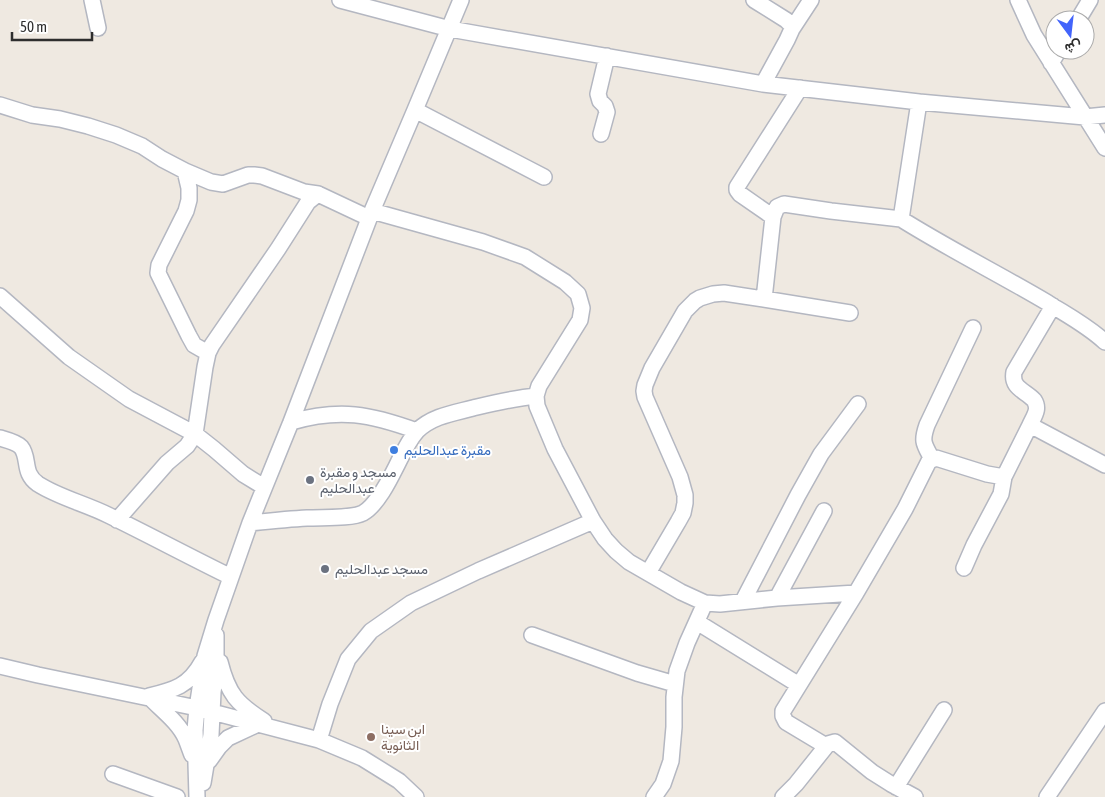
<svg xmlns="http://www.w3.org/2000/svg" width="1105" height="797" viewBox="0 0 1105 797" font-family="'Asap Condensed',Vazirmatn,sans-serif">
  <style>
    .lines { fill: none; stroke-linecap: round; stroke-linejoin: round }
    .minor-casing { stroke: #b4b7c1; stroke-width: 18 }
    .minor { stroke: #fff; stroke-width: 15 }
    .shop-dot { fill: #3f7fe0; stroke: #fff; stroke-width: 2 }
    .worship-dot { fill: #6b7280; stroke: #fff; stroke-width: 2 }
    .education-dot { fill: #8d6e63; stroke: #fff; stroke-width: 2 }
    .labels { text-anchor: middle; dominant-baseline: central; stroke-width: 4; stroke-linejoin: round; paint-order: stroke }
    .shop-label { font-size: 14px; fill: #366cbe; stroke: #fff; text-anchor: start }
    .worship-label { font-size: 14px; fill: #5b616d; stroke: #fff; text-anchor: start }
    .education-label { font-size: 14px; fill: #785e54; stroke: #fff; text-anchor: start }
  </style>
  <rect width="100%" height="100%" fill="#efe9e1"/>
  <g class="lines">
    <defs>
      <path id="minor" d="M92 0 98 28
        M340 0 450 29 763 84 919 102 1085 117 1105 115
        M754 0 786 20 790 24 792 29
        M1018 0 1034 35 1105 148
        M1078 20 1090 0
        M1051 63 1059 50
        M763 84 787 40 792 29 811 0
        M919 102 901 219C949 249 999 274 1048 303 1067 315 1088 326 1105 342
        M0 105 32 115 60 119 88 126 116 135 142 146 162 159 185 171 211 182 223 184 248 175H254L262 176 304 192 318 194 369 218
        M415 110 544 177
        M601 134 607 112 605 106 600 101 598 94 607 56
        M185 171 189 188V200L186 211 159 265 158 273 189 336 194 345 208 353
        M372 211 483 242 525 257 565 282 578 294 582 308 580 320 539 386 536 396 537 406 555 449 593 521 605 539 616 551 629 562 681 592 705 603 720 604 777 598 856 593 905 509 929 461 936 458 987 474 1004 477 1030 425
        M773 217 740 194 737 190V187L800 88
        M0 296 69 357 129 399 195 434 214 449 243 474 264 487
        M764 299 850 313
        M1053 306 1014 372C1011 388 1024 390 1034 400 1040 409 1034 416 1030 425L1105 465
        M291 422C340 408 370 414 417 431
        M0 438C7 440 16 442 21 447 30 458 22 473 38 484 58 497 86 504 108 515 149 535 190 557 231 577
        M932 459C924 444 921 442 927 425L973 328
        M117 520 167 463 187 446 195 434 205 367 208 353 212 345 278 249 308 202 318 194
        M250 523C269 521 288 519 307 518 322 517 351 519 363 513 377 505 389 481 396 467 402 455 408 441 417 431 432 416 454 413 473 408 494 403 514 398 536 396
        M964 568 974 545 1001 494 1004 477
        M648 573 678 522 683 513 685 503V495L680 477 645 397 644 391 645 385 652 368 685 311 695 301 700 298 713 294 724 293 764 299 773 217 777 207 784 204 831 211 901 219
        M777 598 824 511
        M743 601 798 495 821 454 858 404
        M697 622 799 685
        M532 635 637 673 675 684
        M220 662C228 694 237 704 264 721
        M0 666 38 675 197 708 319 740 362 758 399 781 416 797
        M149 696C174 690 189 686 202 662
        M151 699C163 711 179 723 186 739 188 744 190 750 192 755
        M319 740 330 704 348 659 371 631 411 603 478 571 593 521
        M826 746 786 722 783 716V711L856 593
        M209 761 219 747 228 738 258 724
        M113 774 177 797
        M203 783 211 735 213 692 216 672V635
        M896 787 944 710
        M197 797 195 730 197 708 205 656 216 620 250 523 291 422 372 211 415 110 461 0
        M654 797 663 784 671 761 674 727V697L677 671 687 643 705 603
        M783 797 796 784 828 744 835 742 872 772 891 784 915 797
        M1047 797 1105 711"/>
    </defs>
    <use href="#minor" class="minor-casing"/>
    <use href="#minor" class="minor"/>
  </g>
  <circle class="shop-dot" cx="394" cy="450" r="5"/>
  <g class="worship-dot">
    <circle cx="310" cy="480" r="5"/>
    <circle cx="325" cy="569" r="5"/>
  </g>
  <circle class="education-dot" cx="371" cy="737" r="5"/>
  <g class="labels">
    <g class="shop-label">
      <text x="404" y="450">مقبرة عبدالحليم</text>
    </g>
    <g class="worship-label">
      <text x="320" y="472">مسجد و مقبرة<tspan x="320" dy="16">عبدالحليم</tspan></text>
      <text x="335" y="569">مسجد عبدالحليم</text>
    </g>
    <g class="education-label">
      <text x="381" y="729">ابن سينا<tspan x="381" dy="16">الثانوية</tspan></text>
    </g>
  </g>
  <g transform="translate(1070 35) rotate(165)"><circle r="24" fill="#ffffff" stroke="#ababab"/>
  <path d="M0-4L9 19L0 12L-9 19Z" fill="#4264fb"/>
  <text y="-8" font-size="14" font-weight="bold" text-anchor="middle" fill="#2e2e2e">ش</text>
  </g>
  <path d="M12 32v8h80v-8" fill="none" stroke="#2e2e2e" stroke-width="2.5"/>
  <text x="20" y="32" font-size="15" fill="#2e2e2e" stroke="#ffffff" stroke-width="4" paint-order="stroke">50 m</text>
</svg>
